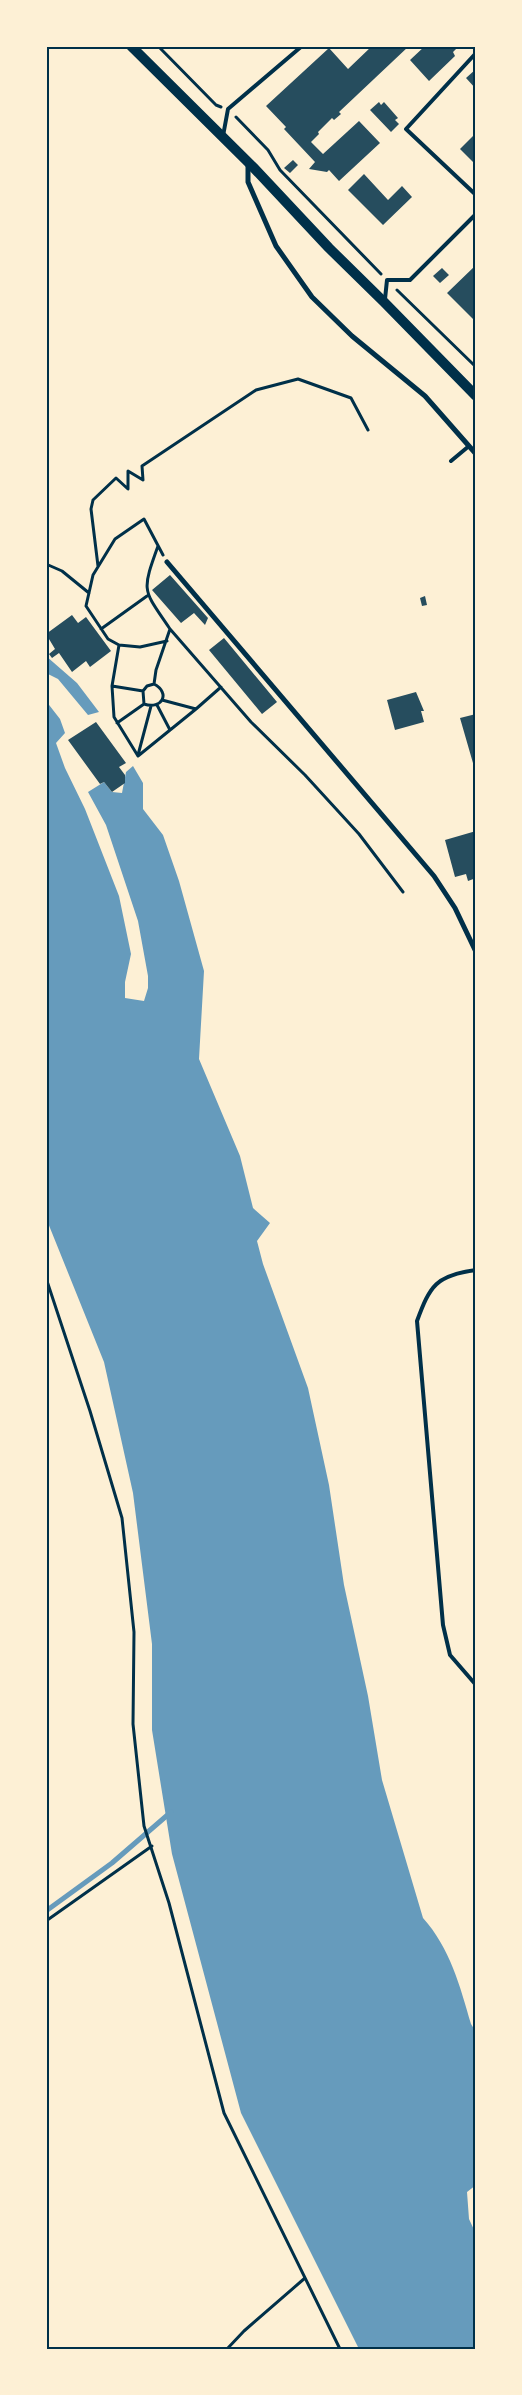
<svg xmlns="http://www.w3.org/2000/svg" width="522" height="2395" viewBox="0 0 522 2395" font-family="'Public Sans',sans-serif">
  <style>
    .water { fill: #669bbc }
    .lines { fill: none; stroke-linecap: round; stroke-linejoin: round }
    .stream { stroke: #669bbc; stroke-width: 5 }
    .building { fill: #264d5e }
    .path { stroke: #003049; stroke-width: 3 }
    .service { stroke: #003049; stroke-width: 4 }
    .minor { stroke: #003049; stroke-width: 5 }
    .secondary { stroke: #003049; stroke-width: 10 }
    .neatline { fill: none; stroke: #003049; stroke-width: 2 }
  </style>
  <rect width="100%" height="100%" fill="#fdf0d5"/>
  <path class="water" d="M46 656 77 683 99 712 88 715 58 679 46 673Z
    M46 701 60 719 65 733 56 743 65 768 85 809 119 896 131 954 125 982V998L144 1001 148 988V976L138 921 106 825 88 792 104 782 112 792 122 793 126 772 133 766 143 783V809L163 835 179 881 204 971 199 1059 240 1156 253 1208 270 1223 257 1241 263 1264 308 1388 329 1485 344 1585 368 1696 382 1780 423 1918C450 1948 460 1986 471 2024L476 2032V2185L467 2192 469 2219 476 2234V2349H359L241 2113 172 1854 152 1730V1644L133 1493 104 1362 46 1218Z"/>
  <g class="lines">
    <path class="stream" d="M46 1911 112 1863 171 1812"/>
  </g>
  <path class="building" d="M372 46H409L339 112 341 114 334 120 332 118 318 132 319 134 311 142 323 154 359 121 380 143 339 181 329 170 327 172 309 169 315 162 284 129 286 127 266 106 329 48 348 69Z
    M425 46H459L453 52 455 56 429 81 410 60Z
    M476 69V89L466 78Z
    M379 102 381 105 384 102 398 118 395 120 399 124 391 132 370 110Z
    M476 133V165L460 149Z
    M293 160 298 165 290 173 284 168Z
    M364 174 388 200 402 186 412 197 383 225 348 190Z
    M476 265V322L447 293Z
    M442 268 449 275 440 283 433 276Z
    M170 575 208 618 205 625 194 613 181 623 152 590Z
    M425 596 427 605 422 606 420 598Z
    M72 615 78 623 86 617 111 651 90 667 86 661 72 672 59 653 52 658 49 654 55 649 46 634Z
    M224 638 277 702 262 714 209 650Z
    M416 692 424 711H421L424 722 395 730 387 700Z
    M476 714V770H475L460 718Z
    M96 722 126 763 119 767 125 775V783L112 792 104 782 100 784 68 740Z
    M476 831V878L468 881 466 874 455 877 445 840Z"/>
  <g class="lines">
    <path class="path" d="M158 46 216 105 221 107
      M236 117 268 150 280 170 381 274
      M397 290 476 367
      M46 564 62 571 89 593
      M98 566 91 509 93 500 116 478 128 489V471L143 480 142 466 256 390 298 379 351 398 368 430
      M101 629 147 596
      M170 629 251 722 305 775 359 834 403 892
      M119 645 140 647 167 641
      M154 684C171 693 162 710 144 704L143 691 147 686 154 684 156 670 170 629C143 589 141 593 158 546
      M112 686 143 691
      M162 700 196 709 221 687
      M157 705 170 730
      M117 723 144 704
      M138 755 151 706
      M138 756 114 717 112 686 119 645 108 639 86 606 93 575 115 539 144 519 163 555
      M138 756 196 709
      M46 1278 90 1411 122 1518 134 1632 133 1724 144 1826 169 1903 224 2113 340 2349
      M46 1921 152 1846
      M227 2349 244 2331 305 2278"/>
    <path class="service" d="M476 53 406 129 476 195
      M223 136 228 109 302 46
      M385 299 387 280H410L476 214
      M451 461 469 446
      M476 1270C436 1275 430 1286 417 1321L443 1625 450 1655 476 1685"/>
    <path class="minor" d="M248 162V182L276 246 312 297 352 336 425 396 476 454
      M167 562 434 876 455 908 476 952"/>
    <path class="secondary" d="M131 46 253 167 329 248 384 302 476 396"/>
  </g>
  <rect width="522" height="2395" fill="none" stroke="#fdf0d5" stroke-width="95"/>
  <rect x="48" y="48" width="426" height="2300" class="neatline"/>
</svg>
